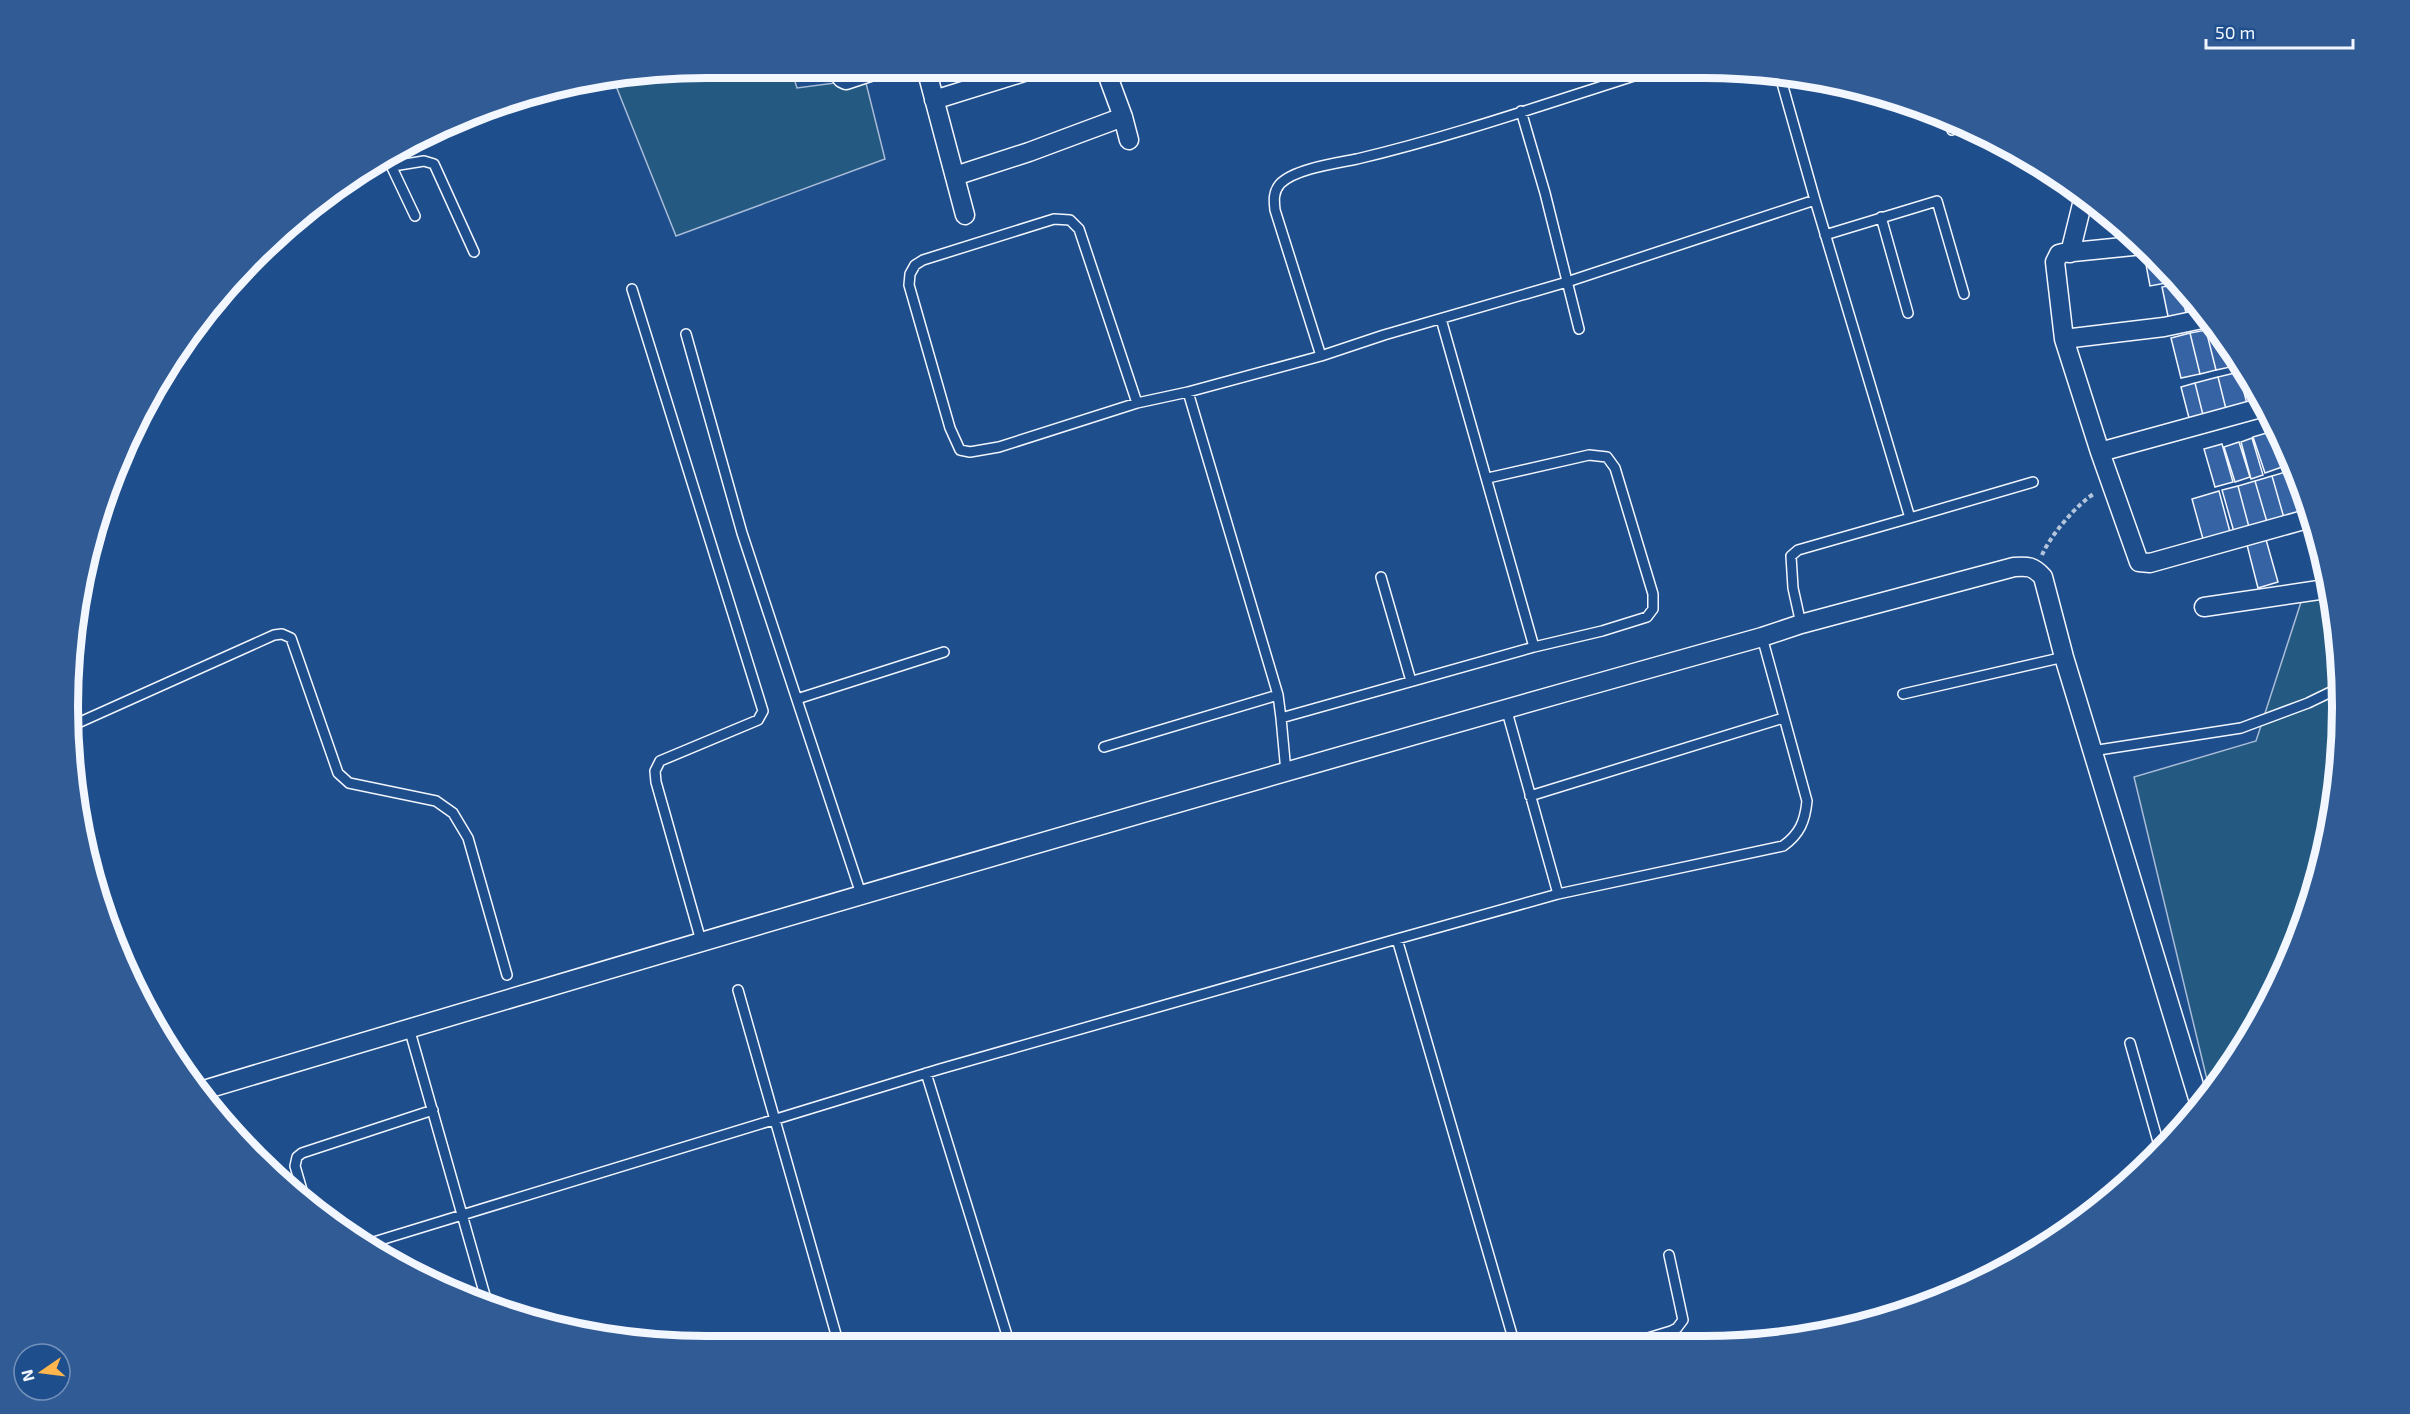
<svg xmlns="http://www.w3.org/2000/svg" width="2410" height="1414" viewBox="0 0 2410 1414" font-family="'Exo 2',sans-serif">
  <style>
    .green { fill: #245a82; stroke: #a8bbd7; stroke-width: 1.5 }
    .building { fill: #3563a3; stroke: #f2f6ff; stroke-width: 1.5 }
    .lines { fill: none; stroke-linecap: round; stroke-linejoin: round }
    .lane-casing { stroke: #f2f6ff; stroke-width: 12 }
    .street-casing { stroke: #f2f6ff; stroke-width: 21 }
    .path { stroke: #b3c4dc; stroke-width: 4; stroke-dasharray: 4.5 3; stroke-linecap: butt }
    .lane { stroke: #1f4e8c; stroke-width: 9 }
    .street { stroke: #1f4e8c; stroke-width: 18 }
    .rim { fill: none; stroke: #f2f6ff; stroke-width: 8 }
  </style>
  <rect width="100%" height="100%" fill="#1f4e8c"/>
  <path class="green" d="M792 72 797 88 865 79 885 159 676 236 612 76 623 73Z
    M2331 590 2342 707 2330 831 2294 951 2235 1062 2210 1092 2134 777 2256 741 2303 596Z"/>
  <path class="building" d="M2152 252 2155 255 2177 281 2150 286 2144 254Z
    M2179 284 2187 317 2169 321 2162 287Z
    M2181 286 2197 306 2199 315 2187 317Z
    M2215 327 2223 337 2230 367 2216 370 2206 330Z
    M2206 330 2216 370 2200 374 2190 333Z
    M2190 333 2200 374 2181 378 2171 338Z
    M2223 337 2235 351 2241 364 2230 367Z
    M2244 370 2260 399 2247 404 2239 372Z
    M2239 372 2247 404 2226 409 2218 377Z
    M2218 377 2226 409 2203 415 2195 383Z
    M2195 383 2203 415 2189 418 2181 387Z
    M2275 427 2294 462 2295 466 2285 469 2271 429Z
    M2270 432 2282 467 2265 473 2253 437Z
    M2252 438 2263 475 2251 479 2241 442Z
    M2239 442 2250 477 2235 482 2224 447Z
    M2222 444 2233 482 2215 487 2204 449Z
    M2296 469 2308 511 2301 513 2289 471Z
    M2289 471 2301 513 2284 518 2272 476Z
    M2272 476 2284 518 2267 522 2255 481Z
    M2255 481 2267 522 2249 527 2238 486Z
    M2238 486 2249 527 2234 532 2222 490Z
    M2219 491 2230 532 2203 539 2192 499Z
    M2265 536 2278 582 2258 588 2246 541Z"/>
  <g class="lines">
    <defs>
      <path id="lane" d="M1656 69C1557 100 1458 135 1357 159 1337 163 1294 169 1280 184 1273 192 1274 201 1275 210L1321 356 1384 335 1567 282 1815 200
        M1780 76 1815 200 1910 518 1798 550 1791 556 1793 588 1801 624
        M1521 111 1545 193 1579 329
        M1950 122 1952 130
        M387 157 415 216
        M393 166 424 161 434 164 474 252
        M1881 217 1908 313
        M1825 235 1937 201 1964 294
        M632 289 763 711 758 720 660 761 655 771 656 782 701 941
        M686 334 742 533 861 894
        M1188 392 1278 695 1281 718 1534 647 1441 319
        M1137 403 1079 229 1070 220 1054 219 923 260 915 265 910 274 909 285 950 428 960 450 970 452 999 447 1137 403 1188 392 1321 356
        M1488 478 1589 455 1607 457 1615 468 1653 594V609L1647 617 1602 631 1534 647
        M1910 518 2033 482
        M1381 577 1411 681
        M1903 694 2064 657
        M797 699 944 652
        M1506 708 1558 894
        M1281 718 1286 772
        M69 727 274 635 282 634 291 638 338 773 349 783 436 801 453 813 468 838 507 975
        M1104 747 1278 695
        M2092 751 2241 728 2308 703 2341 687
        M1530 796 1783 718
        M1397 939 1515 1345
        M738 990 839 1345
        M409 1028 488 1306
        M2130 1043 2161 1152
        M926 1073 1010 1345
        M306 1204 295 1166 297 1157 302 1153 433 1110
        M364 1245 940 1069 1397 939 1558 894 1783 846C1800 834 1805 821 1807 801L1762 637
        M1625 1345 1671 1331 1677 1328 1683 1320 1669 1255"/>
      <path id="street" d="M1106 71 1123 117 1129 140
        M838 72 842 78 846 80 870 72
        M927 72 965 215
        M934 100 1024 72
        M955 176 1029 152 1123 117
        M2143 245 2063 253 2059 254 2055 262 2064 339 2100 452 2139 562 2150 563 2311 518
        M2070 253 2084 196
        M2064 339 2164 327 2207 318
        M2100 452 2264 407
        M2204 607 2319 590 2330 584
        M197 1092C717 936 1239 783 1762 637L1801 624 2014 567C2028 566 2033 566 2043 577L2064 657 2200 1105"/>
    </defs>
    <use href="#lane" class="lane-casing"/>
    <use href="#street" class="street-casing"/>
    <path class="path" d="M2042 555C2050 536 2077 504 2095 493"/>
    <use href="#lane" class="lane"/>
    <use href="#street" class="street"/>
  </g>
  <path d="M0 0H2410V1414H0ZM707 78H1703A629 629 0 0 1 2332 707V707A629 629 0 0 1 1703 1336H707A629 629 0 0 1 78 707V707A629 629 0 0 1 707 78Z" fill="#305b95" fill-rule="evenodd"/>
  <path class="rim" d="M707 78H1703A629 629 0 0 1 2332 707V707A629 629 0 0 1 1703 1336H707A629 629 0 0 1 78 707V707A629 629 0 0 1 707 78Z"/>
  <g transform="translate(42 1372) rotate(256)"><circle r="28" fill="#1f4e8c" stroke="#7391ba" stroke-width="1.5"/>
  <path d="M0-4.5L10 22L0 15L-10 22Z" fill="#ffb74d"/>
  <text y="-9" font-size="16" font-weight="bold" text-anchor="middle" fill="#f2f6ff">N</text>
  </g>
  <path d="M2206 39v9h147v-9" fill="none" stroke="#f2f6ff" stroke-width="3"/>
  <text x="2215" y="39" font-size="18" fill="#f2f6ff" stroke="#1f4e8c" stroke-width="4.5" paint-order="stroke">50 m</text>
</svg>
